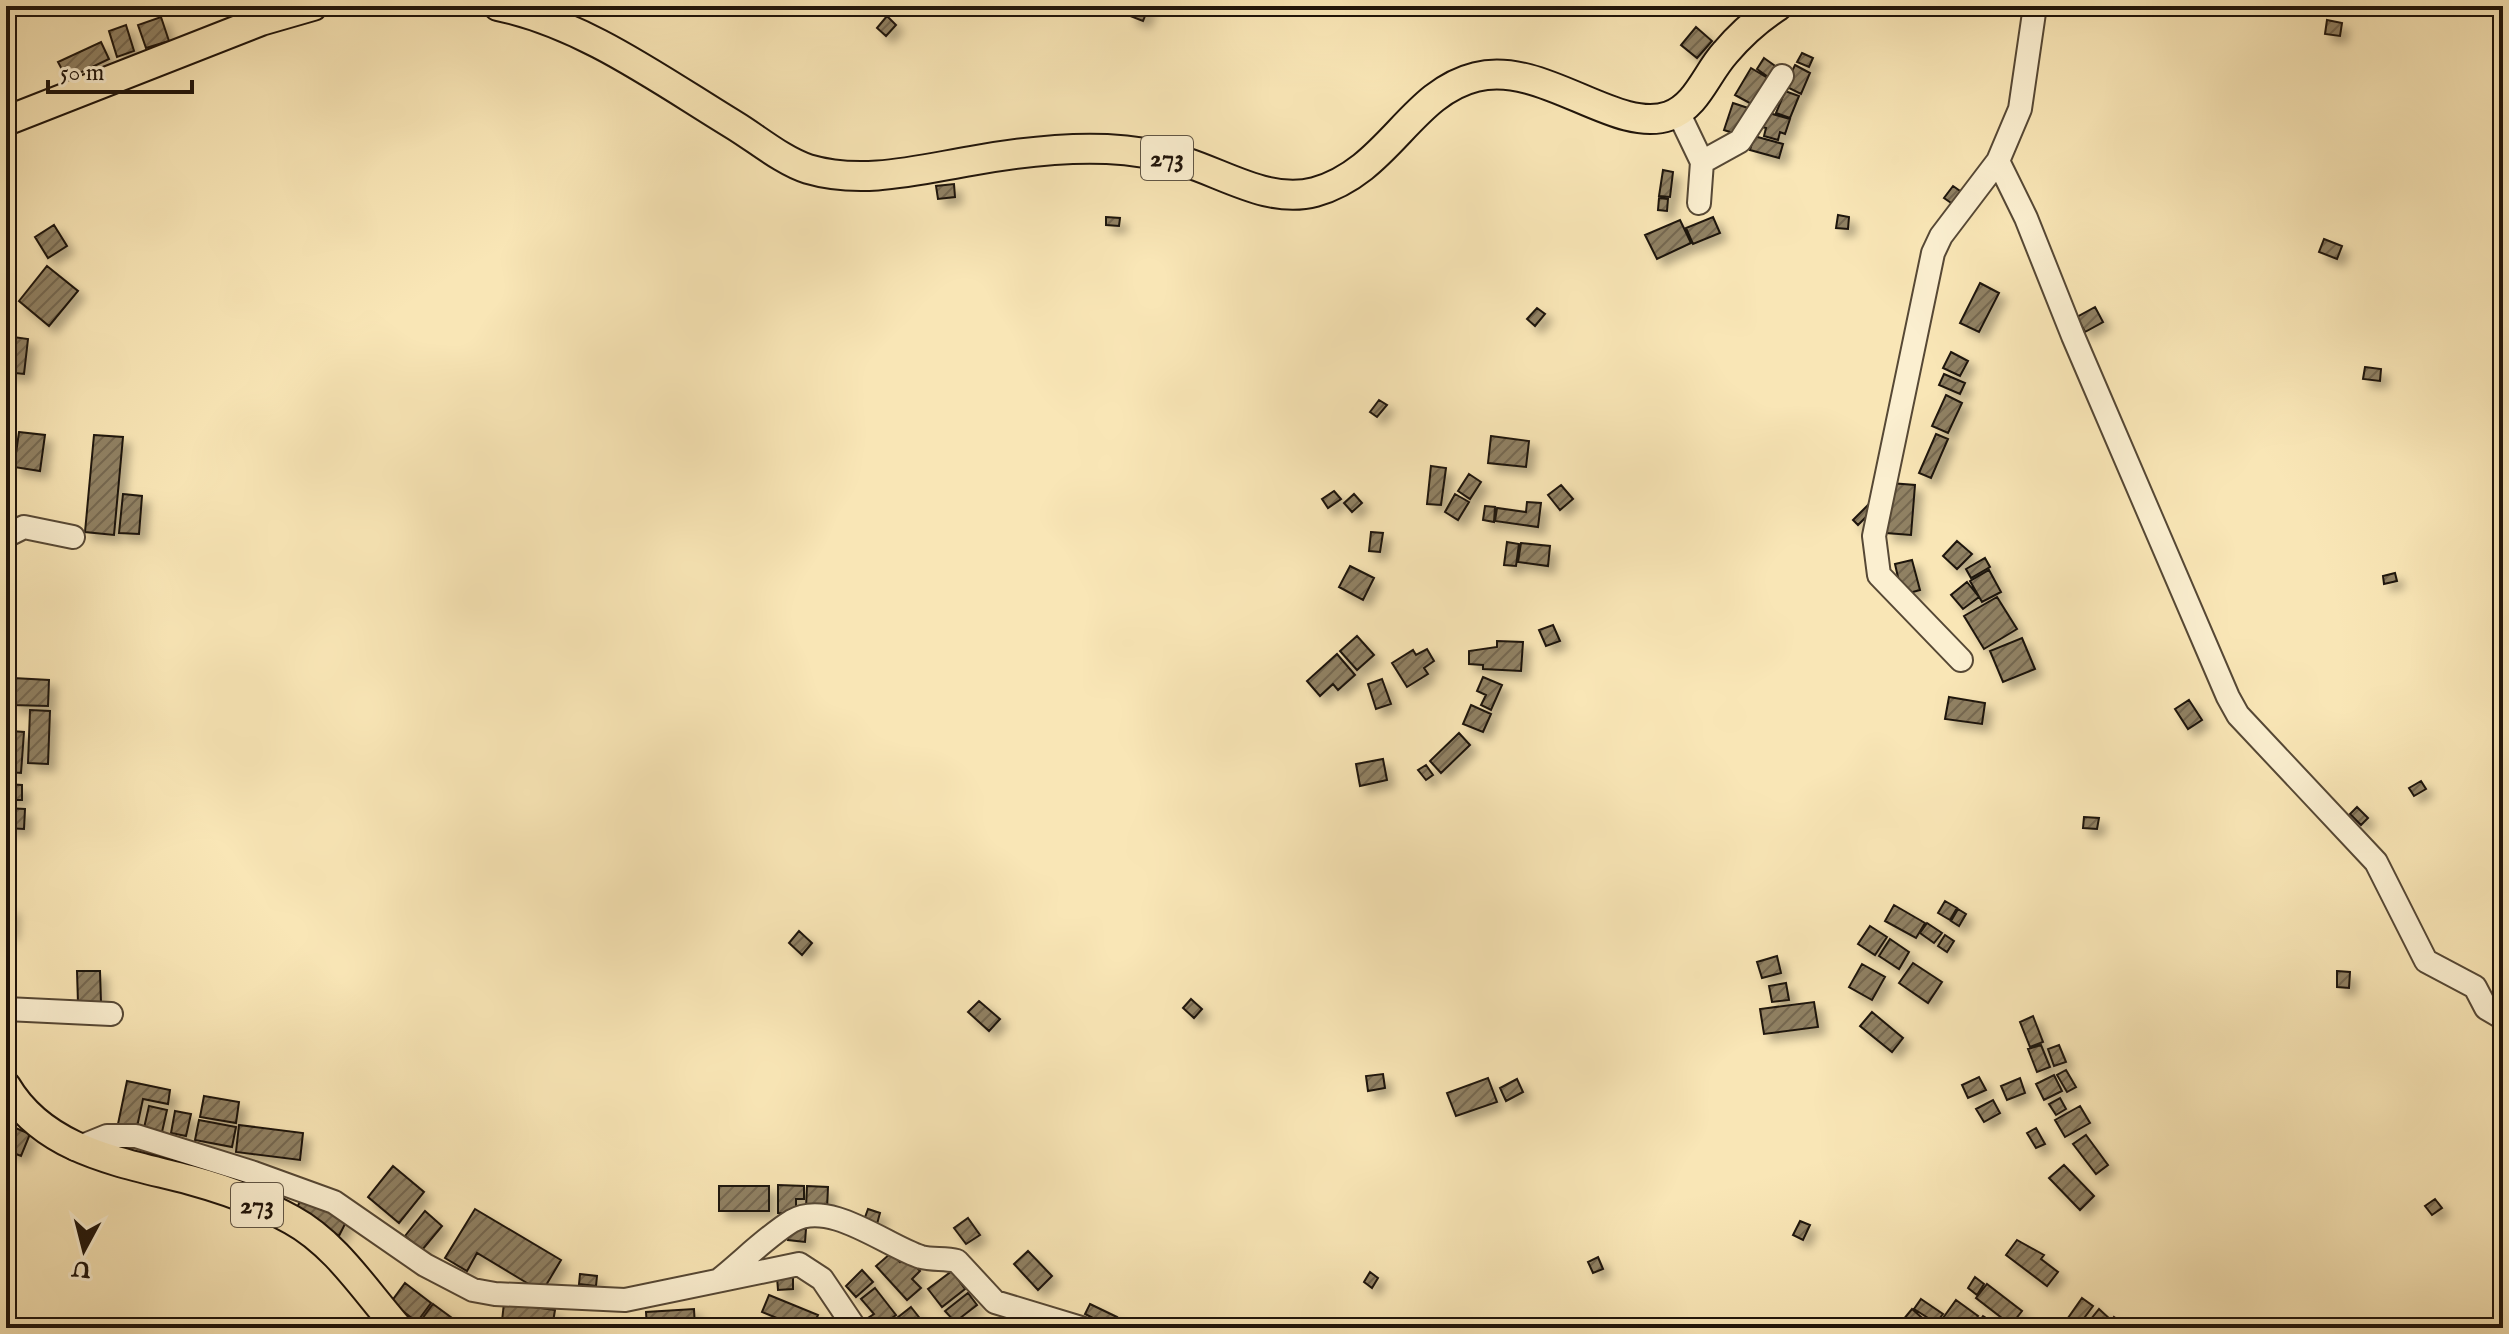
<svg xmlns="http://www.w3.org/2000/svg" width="2509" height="1334" viewBox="0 0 2509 1334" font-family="'IM FELL English',serif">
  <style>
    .building { fill: url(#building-hatch); stroke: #1f140a; stroke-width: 2; filter: url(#shadow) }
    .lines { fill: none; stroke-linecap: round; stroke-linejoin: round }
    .minor-casing { stroke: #564835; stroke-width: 26 }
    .major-casing { stroke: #1f140a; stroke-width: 32 }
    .minor { stroke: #fbefd0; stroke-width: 22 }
    .major { stroke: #f9e6b6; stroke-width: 28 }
    .labels { text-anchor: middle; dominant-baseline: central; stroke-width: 7; stroke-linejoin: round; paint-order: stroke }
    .shield { fill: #fbefd0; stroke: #615645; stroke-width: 2 }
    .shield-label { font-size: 26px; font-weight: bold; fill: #1f140a }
  </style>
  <defs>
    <pattern id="building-hatch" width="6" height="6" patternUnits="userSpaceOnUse" patternTransform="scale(2)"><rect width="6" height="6" fill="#908163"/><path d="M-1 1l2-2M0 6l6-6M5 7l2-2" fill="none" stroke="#756850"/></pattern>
    <filter id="shadow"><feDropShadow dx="7" dy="7" stdDeviation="4" flood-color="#0004"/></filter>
  </defs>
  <rect width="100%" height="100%" fill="#f9e6b6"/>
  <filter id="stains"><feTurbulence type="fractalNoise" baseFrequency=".0025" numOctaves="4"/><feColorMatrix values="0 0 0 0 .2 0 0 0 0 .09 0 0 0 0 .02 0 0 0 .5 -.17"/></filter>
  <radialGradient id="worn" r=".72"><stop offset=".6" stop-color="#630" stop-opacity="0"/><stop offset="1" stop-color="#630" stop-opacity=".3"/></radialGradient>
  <path class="building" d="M1133 6H1149L1143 21 1130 16Z
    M887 16 896 25 886 36 877 28Z
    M161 17 169 41 146 48 138 25Z
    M2327 20 2342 23 2340 36 2325 34Z
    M126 25 134 51 117 57 109 31Z
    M1696 27 1712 41 1697 58 1681 45Z
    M101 42 109 59 67 79 58 62Z
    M1802 53 1813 58 1809 67 1797 62Z
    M1764 58 1778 68 1771 79 1757 69Z
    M1795 65 1810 73 1801 94 1785 86Z
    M1751 68 1771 80 1755 106 1735 95Z
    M1785 91 1799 96 1790 118 1776 113Z
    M1733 103 1748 108 1739 135 1724 130Z
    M1762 111 1790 119 1785 134 1780 132 1778 140 1764 136 1766 128 1758 126Z
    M1754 136 1783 144 1779 158 1750 150Z
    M1663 170 1673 172 1670 197 1659 196Z
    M954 184 955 197 938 199 936 186Z
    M1953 186 1963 193 1954 205 1944 198Z
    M1659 198 1668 199 1667 211 1658 210Z
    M1838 215 1849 217 1848 229 1836 228Z
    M1106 217 1120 218 1119 226 1106 225Z
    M1713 217 1720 233 1693 244 1686 228Z
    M1680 220 1691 243 1657 259 1645 235Z
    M54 225 67 246 48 258 35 237Z
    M2324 239 2342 246 2337 259 2319 252Z
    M47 266 78 291 49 326 19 301Z
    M1980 283 1999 293 1979 332 1960 323Z
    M2095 307 2103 322 2085 332 2077 317Z
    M1537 308 1545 314 1535 326 1527 319Z
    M6 336 28 339 24 374 6 372Z
    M1951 352 1968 361 1960 376 1943 368Z
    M2365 367 2381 369 2380 381 2363 379Z
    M1944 374 1965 383 1960 394 1939 385Z
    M1946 395 1962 403 1948 433 1932 426Z
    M1379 400 1387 405 1377 417 1370 412Z
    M19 432 45 435 40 471 14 467Z
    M1936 434 1948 439 1931 478 1919 473Z
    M94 435 123 437 114 535 85 532Z
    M1491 436 1529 441 1526 467 1488 463Z
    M1431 466 1446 468 1441 505 1427 504Z
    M1469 474 1481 482 1470 499 1458 491Z
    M1890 483 1915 485 1911 535 1886 533Z
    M1561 485 1573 499 1560 510 1548 495Z
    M1334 491 1341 499 1328 508 1322 499Z
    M123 494 142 496 139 534 119 533Z
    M1354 494 1362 503 1352 512 1344 503Z
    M1455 494 1469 502 1458 520 1445 512Z
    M1874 499 1879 504 1858 525 1853 520Z
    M1527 502 1541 503 1538 527 1495 521 1497 508 1526 512Z
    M1485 506 1495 507 1494 522 1483 520Z
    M1371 532 1383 533 1380 552 1369 551Z
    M1957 541 1972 554 1957 569 1943 556Z
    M1507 542 1519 544 1516 566 1504 565Z
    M1521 543 1550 546 1548 566 1518 562Z
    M1985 558 1990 567 1971 578 1966 569Z
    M1912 560 1920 590 1902 595 1895 564Z
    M1350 566 1374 578 1363 600 1339 587Z
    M1989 570 2001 592 1982 602 1970 581Z
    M2395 573 2397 581 2384 584 2383 576Z
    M1967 582 1979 597 1963 609 1951 595Z
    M1997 597 2017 629 1984 649 1964 616Z
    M1553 625 1560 641 1546 646 1539 630Z
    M1357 636 1374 655 1357 670 1340 651Z
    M2022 638 2035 669 2003 682 1990 651Z
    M1497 641 1523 642 1521 671 1483 669V665L1469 664V651L1497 647Z
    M1427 649 1434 661 1424 668 1428 674 1407 687 1392 663 1413 650 1416 655Z
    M1337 654 1355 675 1338 690 1333 684 1320 696 1307 681Z
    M1483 677 1502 685 1491 710 1481 705 1486 695 1477 691Z
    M13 678 49 680 48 706 12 705Z
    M1382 679 1391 704 1376 709 1368 684Z
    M1949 697 1985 703 1982 724 1945 719Z
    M2189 700 2202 720 2188 729 2175 709Z
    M1471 705 1491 714 1483 732 1463 724Z
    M30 710 50 711 48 764 28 763Z
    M11 731 24 732 21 773 9 772Z
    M1459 733 1470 745 1441 773 1430 761Z
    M1383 759 1387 780 1360 786 1356 764Z
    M1426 765 1433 775 1426 780 1418 770Z
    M2421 781 2426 789 2414 796 2409 788Z
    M6 784 22 785V800H6Z
    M2357 807 2368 818 2361 825 2350 814Z
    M6 808 25 809 24 829 6 828Z
    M2084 817 2099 818 2097 829 2083 828Z
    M1945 901 1957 908 1950 920 1938 913Z
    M1894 905 1925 923 1916 938 1885 921Z
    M6 908H12L11 932 6 931Z
    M1958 909 1966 914 1959 926 1951 921Z
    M1927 923 1942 933 1934 943 1920 933Z
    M1870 926 1887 937 1875 955 1858 944Z
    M799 931 812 943 802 955 789 943Z
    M1945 935 1954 941 1947 952 1938 946Z
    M1890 939 1909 952 1899 969 1879 956Z
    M1777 956 1781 973 1762 978 1757 962Z
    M1913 963 1942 982 1928 1003 1899 983Z
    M1862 964 1885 977 1872 1000 1849 987Z
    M77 971H100L101 1003H78Z
    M2337 971 2350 972 2349 988 2337 987Z
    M1786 983 1789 1000 1772 1002 1769 986Z
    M1191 999 1202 1009 1194 1018 1183 1008Z
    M979 1001 1000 1019 989 1031 968 1012Z
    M1814 1002 1818 1027 1764 1034 1760 1009Z
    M1872 1012 1903 1038 1892 1052 1860 1026Z
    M2033 1016 2043 1042 2030 1047 2020 1022Z
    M2041 1045 2050 1067 2037 1072 2028 1049Z
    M2059 1045 2066 1062 2054 1066 2048 1049Z
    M2066 1070 2076 1087 2067 1092 2057 1075Z
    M1383 1074 1385 1088 1368 1091 1366 1076Z
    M2054 1075 2062 1091 2044 1100 2036 1084Z
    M1979 1077 1986 1090 1968 1098 1962 1085Z
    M1488 1078 1497 1102 1456 1116 1447 1093Z
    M2020 1078 2025 1093 2007 1100 2001 1086Z
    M1517 1079 1523 1092 1506 1101 1500 1088Z
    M127 1081 170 1090 168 1104 143 1099 137 1127 118 1124Z
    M204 1096 239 1102 236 1123 200 1117Z
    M2060 1098 2066 1109 2056 1115 2049 1104Z
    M1993 1100 2000 1113 1984 1122 1976 1109Z
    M149 1106 167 1110 162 1132 144 1128Z
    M2080 1106 2090 1123 2065 1137 2055 1120Z
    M175 1111 191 1114 186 1136 171 1133Z
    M199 1120 236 1127 232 1147 195 1140Z
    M6 1124 30 1134 21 1156 6 1150Z
    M239 1125 303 1133 300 1160 236 1152Z
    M2036 1128 2045 1144 2036 1148 2027 1133Z
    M2086 1135 2108 1165 2096 1174 2073 1144Z
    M2064 1165 2094 1196 2080 1210 2049 1178Z
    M393 1166 424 1192 399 1223 368 1197Z
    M778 1185 804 1186V1199H796V1214L778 1213Z
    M719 1186H769V1211H719Z
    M807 1186 828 1187 827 1209 806 1208Z
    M304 1194 348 1218 339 1236 294 1213Z
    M2435 1199 2442 1208 2432 1215 2425 1206Z
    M475 1209 561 1260 542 1292 477 1253 467 1271 445 1258Z
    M868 1209 880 1213 877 1224 864 1220Z
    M425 1211 442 1226 422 1250 405 1236Z
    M968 1218 980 1235 966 1244 954 1228Z
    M1800 1221 1810 1225 1803 1240 1793 1235Z
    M788 1228 806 1229 805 1242 788 1240Z
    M2017 1240 2044 1255 2041 1259 2058 1272 2047 1286 2006 1255Z
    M1028 1251 1052 1276 1038 1290 1014 1264Z
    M891 1253 900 1262 906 1256 920 1271 912 1279 921 1288 907 1300 876 1266Z
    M1598 1257 1603 1269 1593 1273 1588 1262Z
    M862 1270 873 1282 856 1297 846 1286Z
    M952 1271 965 1289 942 1307 928 1289Z
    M1370 1272 1378 1278 1372 1288 1364 1282Z
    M580 1274 597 1276 596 1286 579 1284Z
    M777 1277H793V1289L778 1290Z
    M1975 1277 1984 1284 1977 1295 1968 1288Z
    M405 1283 431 1303 417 1322 391 1302Z
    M1987 1284 2022 1311 2011 1325 1976 1298Z
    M875 1288 896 1315 878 1328 868 1318 874 1314 861 1299Z
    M968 1293 977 1305 955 1322 945 1311Z
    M769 1295 818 1315 812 1328H801L762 1312Z
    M2082 1298 2093 1306 2079 1325 2068 1318Z
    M1921 1299 1943 1314 1936 1323 1914 1309Z
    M1956 1300 1978 1316 1969 1328H1942L1938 1325Z
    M504 1303 555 1310 552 1328 502 1321Z
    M433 1304 456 1321 450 1328H425L419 1323Z
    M1090 1304 1117 1317 1111 1327 1085 1314Z
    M911 1307 925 1325 897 1328 892 1322Z
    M694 1309 695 1328H647L646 1312Z
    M1912 1309 1929 1324 1926 1328H1912L1903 1320Z
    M2099 1309 2110 1319 2103 1328H2092L2087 1324Z
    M1983 1316 2002 1328H1975Z
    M2114 1317 2128 1326 2126 1328H2107Z"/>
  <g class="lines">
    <defs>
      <path id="minor" d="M2035 6 2020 109 1998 161 2026 218 2073 336 2228 697 2238 715 2376 862 2426 961 2475 987 2486 1008 2503 1018
        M1678 112 1702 162 1699 203
        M1702 162 1740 141 1782 76
        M6 536 24 527 73 537
        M1961 660 1879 575 1874 536 1933 253 1941 236 1998 161
        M6 1009 111 1014
        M75 1149 107 1136H136L254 1173 334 1202 425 1265 473 1290 495 1294 625 1300 799 1264 822 1279 855 1328
        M719 1280C743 1261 766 1237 792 1221 830 1199 886 1246 921 1257 932 1260 945 1258 957 1261L995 1302 1081 1328"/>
      <path id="major" d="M498 6C584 24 660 80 734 125 757 139 783 161 808 169 862 185 918 170 971 161 1015 153 1062 147 1107 149 1133 150 1160 155 1185 162 1226 175 1270 204 1315 192 1389 171 1410 93 1476 77 1543 60 1616 135 1669 116 1697 106 1706 74 1725 53 1741 34 1758 19 1778 6
        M6 121 261 21 313 6
        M6 1086C45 1152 122 1162 190 1180 223 1189 262 1203 292 1220 336 1244 366 1292 398 1328"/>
    </defs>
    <use href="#minor" class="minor-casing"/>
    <use href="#major" class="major-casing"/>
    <use href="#minor" class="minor"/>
    <use href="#major" class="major"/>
  </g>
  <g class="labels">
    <g class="shield">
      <rect x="1141" y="136" width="52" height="44" rx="6"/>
      <rect x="231" y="1183" width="52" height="44" rx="6"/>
    </g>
    <g class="shield-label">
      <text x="1167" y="158">273</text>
      <text x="257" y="1205">273</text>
    </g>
  </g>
  <rect width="2509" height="1334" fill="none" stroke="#f9e6b6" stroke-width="32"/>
  <rect x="8" y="8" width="2493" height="1318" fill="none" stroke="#1f140a" stroke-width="4"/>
  <rect x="16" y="16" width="2477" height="1302" fill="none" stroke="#1f140a" stroke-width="2"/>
  <g transform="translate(84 1250) rotate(187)" stroke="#fbefd0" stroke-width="6" paint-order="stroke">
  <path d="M0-6L14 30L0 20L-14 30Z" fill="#1f140a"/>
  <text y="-12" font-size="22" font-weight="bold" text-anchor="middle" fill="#1f140a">U</text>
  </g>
  <path d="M48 80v12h144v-12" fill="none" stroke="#1f140a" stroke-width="4"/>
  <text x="60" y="80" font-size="24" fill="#1f140a" stroke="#fbefd0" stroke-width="6" paint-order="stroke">50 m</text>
  <rect width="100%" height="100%" filter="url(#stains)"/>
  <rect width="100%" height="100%" fill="url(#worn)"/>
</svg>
